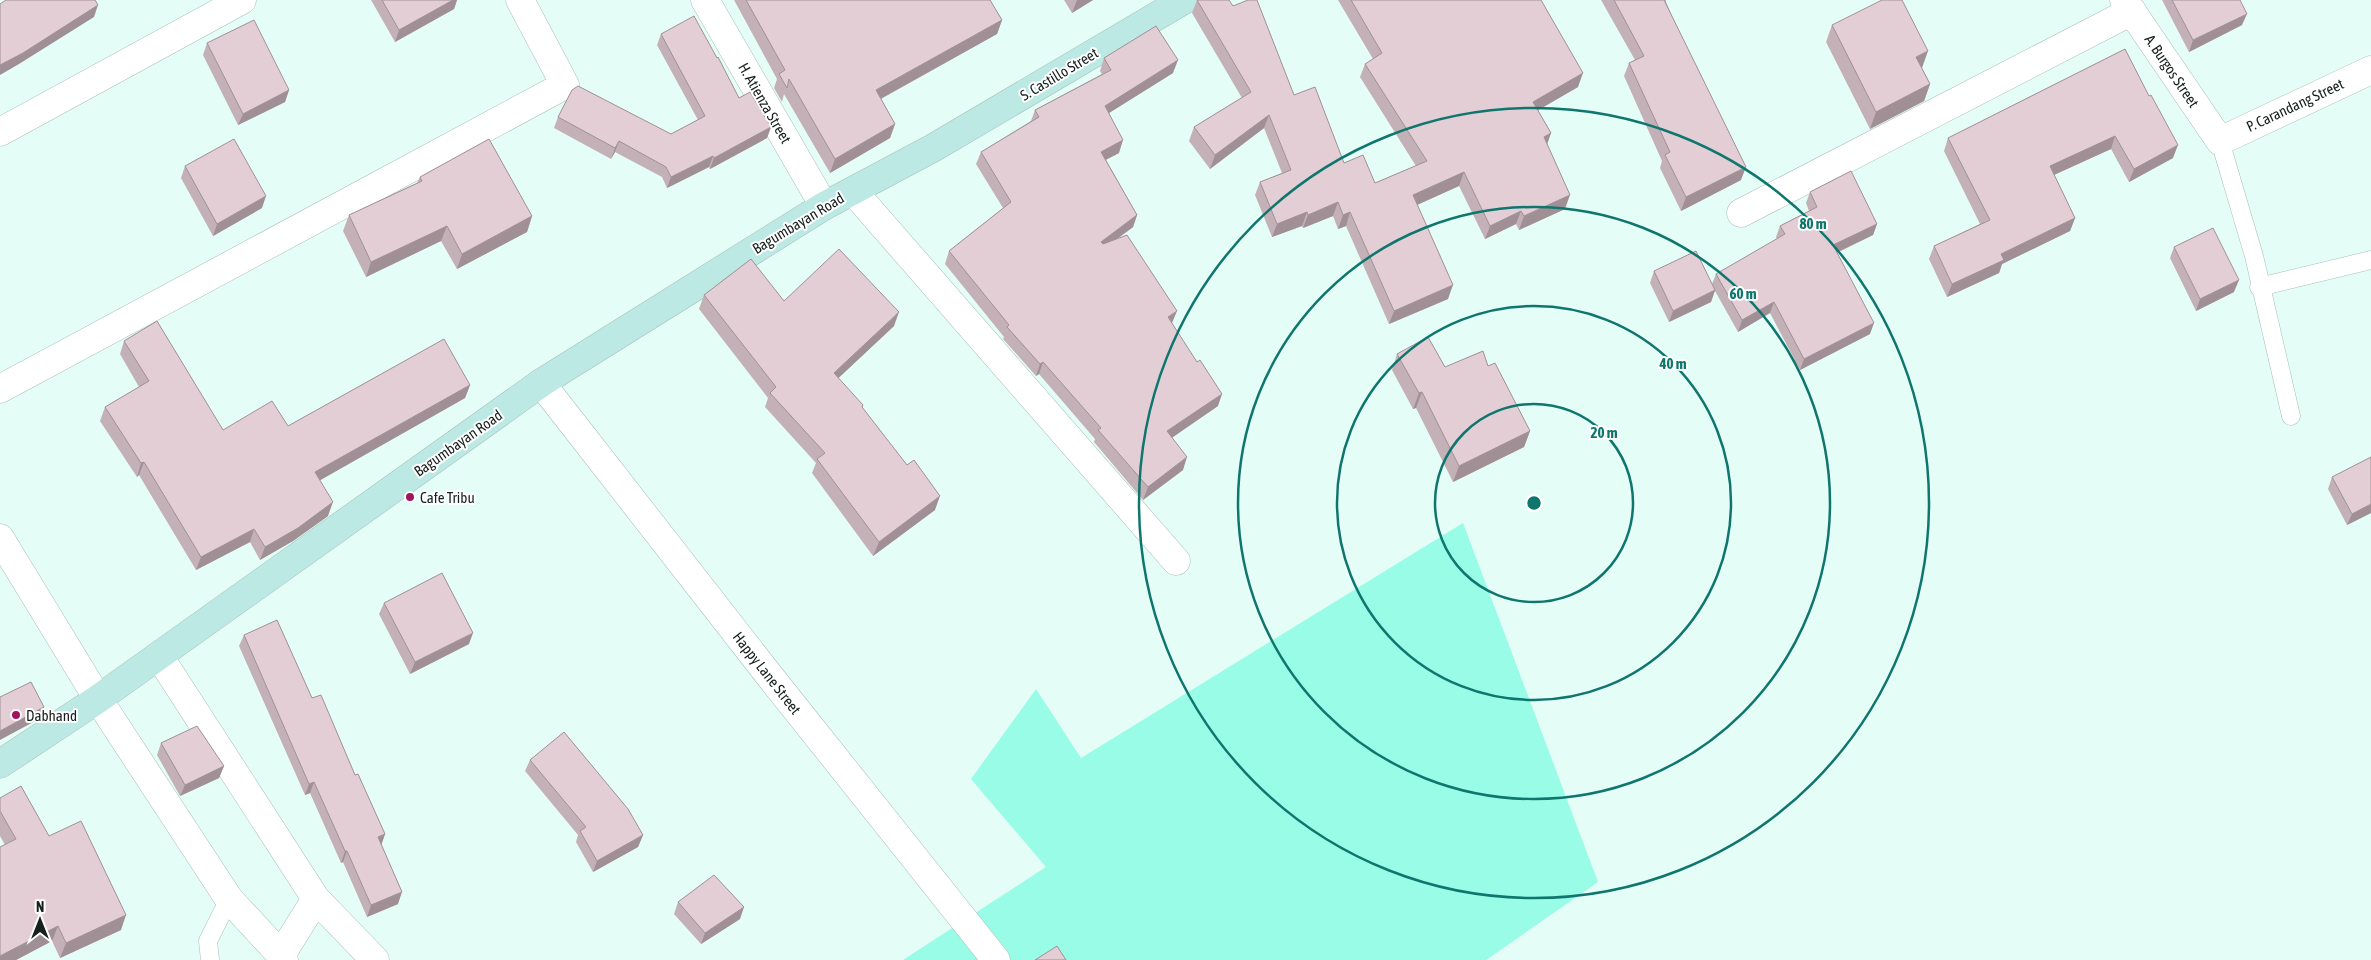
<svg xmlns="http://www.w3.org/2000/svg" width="2371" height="960" viewBox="0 0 2371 960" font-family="'Asap Condensed',sans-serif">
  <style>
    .green { fill: #98fce7 }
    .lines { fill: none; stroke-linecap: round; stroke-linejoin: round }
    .lane-casing { stroke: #a8bfb9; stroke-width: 19 }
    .street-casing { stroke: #a8bfb9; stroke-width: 29 }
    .secondary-casing { stroke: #a8bfb9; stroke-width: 29 }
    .lane { stroke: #fff; stroke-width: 18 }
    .street { stroke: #fff; stroke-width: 28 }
    .secondary { stroke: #bce9e3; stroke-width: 28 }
    .wall { fill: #c4b1b8 }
    .shaded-wall { fill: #a09096 }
    .building { fill: #e4ced6; stroke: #a09096 }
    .ring { fill: none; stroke: #0f766e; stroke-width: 2.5 }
    .poi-dot { fill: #a0135e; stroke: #fff; stroke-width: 2 }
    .labels { text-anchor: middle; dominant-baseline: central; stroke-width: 4; stroke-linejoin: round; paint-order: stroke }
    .street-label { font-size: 15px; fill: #17201e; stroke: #fff }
    .poi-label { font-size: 15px; fill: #17201e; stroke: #fff; text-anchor: start }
    .centre { fill: #0f766e; stroke: #fff; stroke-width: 2.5 }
    .ring-label { font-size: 15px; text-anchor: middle; font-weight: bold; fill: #0f766e; stroke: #fff; stroke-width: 4; stroke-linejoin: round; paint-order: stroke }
  </style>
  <rect width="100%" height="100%" fill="#e5fdf7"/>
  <path class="green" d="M1463 523 1598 882 1486 960H903L1046 867 971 779 1036 689 1081 758Z"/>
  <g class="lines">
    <defs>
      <path id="lane" d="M2220 141 2254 256 2291 416
        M2259 287 2371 260
        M210 960 208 941 229 899"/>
      <path id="street" d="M705 0 824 206
        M2124 0 2220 141 2371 70
        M0 132 242 0
        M853 191 1176 561
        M1741 213 2132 11
        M541 383 772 679 996 960
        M0 389 565 85 520 0
        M0 538 98 699 229 899 281 955
        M159 656 316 899 375 960
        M284 960 281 955 316 899"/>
      <path id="secondary" d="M0 764 98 699 541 383 824 206 933 148 1184 0"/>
    </defs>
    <use href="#lane" class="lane-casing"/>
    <use href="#street" class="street-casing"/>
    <use href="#secondary" class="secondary-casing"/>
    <use href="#lane" class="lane"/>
    <use href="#street" class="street"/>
    <use href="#secondary" class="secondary"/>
  </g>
  <path class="wall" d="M371 0H457L454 9 395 42Z
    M734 0H990L1002 20 997 34 881 99 895 124 890 138 830 173 784 94 782 102 774 88 777 79Z
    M1064 0H1093L1072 13Z
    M1197 0 1294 95 1344 163 1375 183 1416 166 1360 77 1365 64 1373 59 1338 0H1541L1578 87 1538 110 1551 133 1547 144 1565 209 1519 230 1516 224 1485 239 1459 186 1417 205 1448 299 1389 324 1346 226 1338 229 1333 216 1303 228 1302 226 1272 237 1255 195 1260 182 1282 173 1264 128 1210 169 1189 141 1194 127 1242 98 1192 13Z
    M1601 0H1666V2L1741 180 1681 211 1660 168 1662 161 1624 76 1629 63 1635 60Z
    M2162 0H2240L2242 25 2189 52Z
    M1832 25 1922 68 1930 84 1924 101 1870 129 1826 42Z
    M661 34 739 98 771 127 767 138 710 169 709 167 667 188 662 177 615 152 611 159 554 128 558 117 671 134 698 120 657 45Z
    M207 43 289 90 285 102 238 125 203 55Z
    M2125 49 2173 158 2129 182 2111 149 2054 175 2075 218 2070 231 2002 264 1999 273 1947 297 1929 259 1934 246 1980 224 1944 151 1948 138Z
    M1104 58 1173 73 1109 113 1119 153 1106 160 1137 215 1133 227 1118 238 1172 323 1218 406 1172 437 1183 470 1143 500 1094 442 1095 439 1039 374 1036 376 1003 339 1004 337 945 264 949 251 1003 208 976 164 981 152 1031 121 1035 110 1102 74 1100 71Z
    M185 166 262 208 213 236 181 178Z
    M420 177 532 216 527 232 457 269 441 241 366 277 343 231 349 215 417 183Z
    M1810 192 1877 224 1873 235 1837 253 1870 334 1800 370 1770 313 1738 332 1715 291 1711 302 1669 322 1650 283 1654 271 1712 284 1716 274 1777 239 1776 237 1780 226 1809 211 1806 203Z
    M2174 247 2234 292 2196 311 2170 258Z
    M704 295 784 301 894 326 838 378 862 407 935 510 873 556 812 473 816 463 765 407 768 398 699 309Z
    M124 341 223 430 288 426 470 385 465 398 320 480 328 516 293 541 260 560 250 542 196 570 139 475 137 477 100 421 105 407 139 387 120 354Z
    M1397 354 1445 367 1488 366 1530 431 1524 447 1453 482 1416 408 1413 409 1392 370Z
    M2332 477 2371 513 2347 525 2328 489Z
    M384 603 469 644 410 674 379 614Z
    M244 635 312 698 355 775 385 834 381 845 398 904 367 917 343 862 341 863 310 793 305 795 239 646Z
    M161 743 224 766 219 778 180 796 157 755Z
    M530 760 643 835 638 847 593 872 576 842 578 835 525 771Z
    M0 798 49 836 121 930 60 958 52 941 16 960H0L5 845 0 836Z
    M678 902 740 919 701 944 674 914Z"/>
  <path class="shaded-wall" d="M453 0H457L454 9 395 42 399 30Z
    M1077 0H1093L1072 13Z
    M98 5 94 17 19 64 0 75V65Z
    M2247 14 2242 25 2189 52 2193 40Z
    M1002 20 997 34 871 104 876 90Z
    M1928 51 1922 68 1910 74 1916 57Z
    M1178 60 1173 73 1101 118 1105 106Z
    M1583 73 1578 87 1528 116 1533 102Z
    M1930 84 1924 101 1870 129 1876 112Z
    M289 90 285 102 238 125 243 114Z
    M1269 115 1264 128 1210 169 1215 155Z
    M895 124 890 138 830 173 835 159Z
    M771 127 767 138 710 169 714 158Z
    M1551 133 1546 147 1544 137Z
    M2115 136 2111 149 2045 179 2050 166Z
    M1123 140 1119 153 1097 164 1101 152Z
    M619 141 615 152 611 159 615 148Z
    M2178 145 2173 158 2129 182 2134 169Z
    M713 156 709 167 667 188 671 177Z
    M1746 167 1741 180 1681 211 1686 197Z
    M1464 172 1459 186 1408 209 1413 195Z
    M1570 195 1565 209 1519 230 1524 216Z
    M266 196 262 208 213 236 217 224Z
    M1338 202 1333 216 1303 228 1308 215Z
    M1521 211 1516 224 1485 239 1490 226Z
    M1307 212 1302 226 1272 237 1277 224Z
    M1350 212 1346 226 1338 229 1343 215Z
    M1137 215 1133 227 1097 254 1101 242Z
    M532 216 527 232 457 269 462 254Z
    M2075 218 2070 231 2002 264 1999 273 1947 297 1952 284 2001 254Z
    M1877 224 1873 235 1829 256 1833 245Z
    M447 226 441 241 366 277 371 262Z
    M2239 280 2234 292 2196 311 2200 299Z
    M1453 285 1448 299 1389 324 1394 311Z
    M1715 290 1711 302 1669 322 1673 311Z
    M1774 302 1770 313 1738 332 1742 320Z
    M1177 311 1172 323 1168 317Z
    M899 312 894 326 829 387 834 373Z
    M1874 323 1870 334 1800 370 1804 359Z
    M1043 362 1039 374 1036 376 1040 364Z
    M470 385 465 398 310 486 315 472Z
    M1422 392 1416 408 1413 409 1419 393Z
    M1222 394 1218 406 1163 444 1167 431Z
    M1530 431 1524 447 1453 482 1459 466Z
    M1187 457 1183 470 1143 500 1148 487Z
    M144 462 139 475 137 477 141 463Z
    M940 496 935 510 873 556 879 542Z
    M333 502 328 516 293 541 260 560 265 547Z
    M2371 504V513L2347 525 2352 514Z
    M254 529 250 542 196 570 201 557Z
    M473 633 469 644 410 674 415 662Z
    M44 707 39 719 0 740V731Z
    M224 766 219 778 180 796 185 785Z
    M314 782 310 793 305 795 309 784Z
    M385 834 381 846 378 837Z
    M643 835 638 847 593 872 597 861Z
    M345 851H347L343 862 341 863Z
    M402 892 398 904 367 917 371 905Z
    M744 907 740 919 701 944 705 933Z
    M126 915 121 930 60 958 66 943Z
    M58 926 52 941 16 960H0V956Z"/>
  <path class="building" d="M6 0H95L98 5 23 53 0 65V4Z
    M382 0H453L399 30Z
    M746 0H990L1002 20 876 90 895 124 835 159 789 79 787 88 779 74 785 70Z
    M1197 0H1229L1233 6 1248 0H1257L1294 95 1315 87 1344 163 1363 155 1375 183 1427 161 1365 64 1382 53 1351 0H1541L1583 73 1533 102 1551 133 1544 137 1570 195 1524 216 1521 211 1490 226 1464 172 1413 195 1453 285 1394 311 1350 212 1343 215 1338 202 1308 215 1307 212 1277 224 1260 182 1291 170 1269 115 1215 155 1194 127 1251 92Z
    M1614 0H1664L1746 167 1686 197 1665 155 1670 152 1629 63 1644 56Z
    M1882 0H1902L1928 51 1916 57 1930 84 1876 112 1832 25Z
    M2172 0H2240L2247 14 2193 40Z
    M694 16 717 58 718 57 739 98 750 92 771 127 714 158 713 156 671 177 666 167 619 141 615 148 558 117 572 90 578 86 671 134 705 116 661 34Z
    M254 20 289 90 243 114 207 43Z
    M1156 26 1178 60 1105 106 1123 140 1101 152 1137 215 1101 242 1103 244 1127 235 1177 311 1168 317 1197 362 1200 360 1222 394 1167 431 1187 457 1148 487 1098 430 1101 428 1043 362 1040 364 1007 327 1009 325 949 251 1011 202 981 152 1039 117 1035 110 1111 70 1104 58Z
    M2125 49 2149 96 2151 95 2178 145 2134 169 2115 136 2050 166 2075 218 2001 254 2004 260 1952 284 1934 246 1990 220 1948 138Z
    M234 139 266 196 217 224 185 166Z
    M489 139 532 216 462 254 447 226 371 262 349 215 422 181 420 177Z
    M1851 171 1877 224 1833 245 1874 323 1804 359 1774 302 1742 320 1716 274 1785 234 1780 226 1817 207 1810 192Z
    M2213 228 2239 280 2200 299 2174 247Z
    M839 249 899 312 834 373 863 405 862 407 907 465 914 460 940 496 879 542 817 459 825 453 770 393 776 387 704 295 751 259 784 301Z
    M1696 251 1715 290 1673 311 1654 271Z
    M157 321 223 430 272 401 288 426 444 339 470 385 315 472 333 502 298 528 265 547 254 529 201 557 144 462 141 463 105 407 149 381 124 341Z
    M1428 337 1445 367 1483 351 1488 366 1495 363 1530 431 1459 466 1422 392 1419 393 1397 354Z
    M2371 457V504L2352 514 2332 477Z
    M442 573 473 633 415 662 384 603Z
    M277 620 312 698 321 695 355 775 358 774 385 834 378 837 402 892 371 905 347 851H345L314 782 309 784 244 635Z
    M31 682 44 707 0 731V697Z
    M197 726 224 766 185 785 161 743Z
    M564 732 628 809 643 835 597 861 580 831 586 827 530 760Z
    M21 786 49 836 81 821 126 915 66 943 58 926 0 956V847L16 839 0 811V798Z
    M714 875 744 907 705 933 678 902Z
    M1057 946 1066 960H1035Z"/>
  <g class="ring">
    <circle cx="1534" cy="503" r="99"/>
    <circle cx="1534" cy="503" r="197"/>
    <circle cx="1534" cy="503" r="296"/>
    <circle cx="1534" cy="503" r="395"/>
  </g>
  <g class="poi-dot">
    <circle cx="410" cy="497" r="5"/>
    <circle cx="16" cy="715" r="5"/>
  </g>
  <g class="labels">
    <g class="street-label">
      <text transform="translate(2172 71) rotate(56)">A. Burgos Street</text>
      <text transform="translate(1059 74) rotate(-31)">S. Castillo Street</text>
      <text transform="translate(765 103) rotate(60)">H. Atienza Street</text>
      <text transform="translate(2295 105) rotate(-25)">P. Carandang Street</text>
      <text transform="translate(798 223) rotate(-31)">Bagumbayan Road</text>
      <text transform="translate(458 443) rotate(-35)">Bagumbayan Road</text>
      <text transform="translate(767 673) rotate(52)">Happy Lane Street</text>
    </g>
    <g class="poi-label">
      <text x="420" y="497">Cafe Tribu</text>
      <text x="26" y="715">Dabhand</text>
    </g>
  </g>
  <circle cx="1534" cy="503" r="8" class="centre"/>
  <g class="ring-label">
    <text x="1813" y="229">80 m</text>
    <text x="1743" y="299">60 m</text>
    <text x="1673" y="369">40 m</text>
    <text x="1604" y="438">20 m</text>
  </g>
  <g transform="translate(40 920)" stroke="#ffffff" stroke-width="4" paint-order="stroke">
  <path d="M0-4L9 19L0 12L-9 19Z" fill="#17201e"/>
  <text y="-8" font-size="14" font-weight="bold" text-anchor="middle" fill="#17201e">N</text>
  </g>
</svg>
